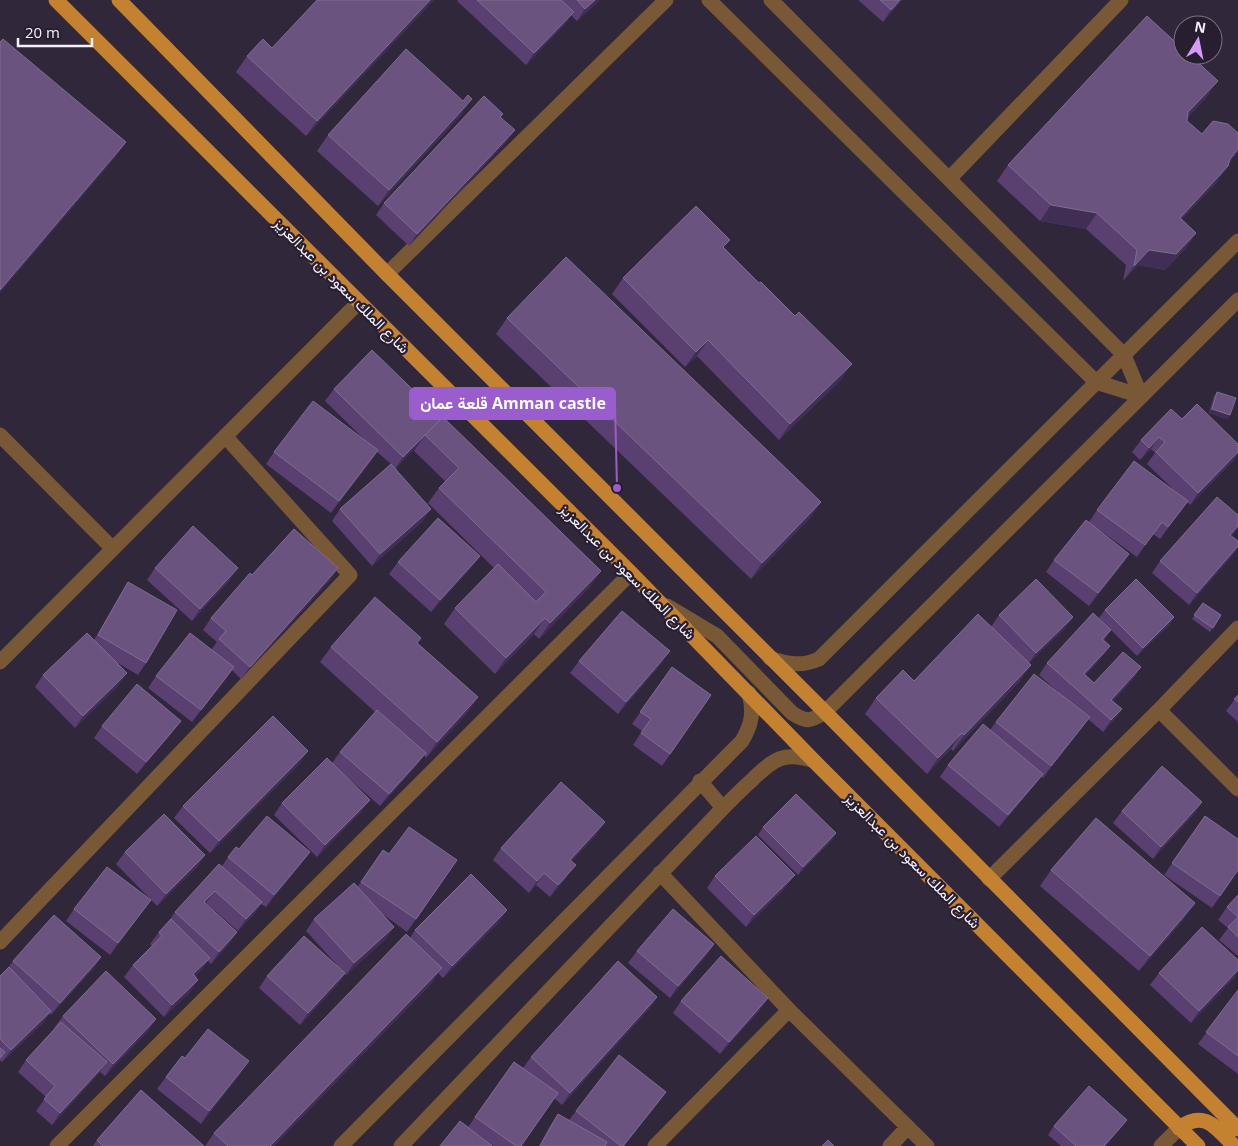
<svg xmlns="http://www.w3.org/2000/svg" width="1238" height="1146" viewBox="0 0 1238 1146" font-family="'Open Sans',Vazirmatn,sans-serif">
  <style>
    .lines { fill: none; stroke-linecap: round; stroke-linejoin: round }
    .minor { stroke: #795835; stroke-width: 15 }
    .major { stroke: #c48231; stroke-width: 15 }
    .wall { fill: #594070 }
    .shaded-wall { fill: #412e54 }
    .building { fill: #6a537f; stroke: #806c93 }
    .labels { text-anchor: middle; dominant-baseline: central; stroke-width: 4.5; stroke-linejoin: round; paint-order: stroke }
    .street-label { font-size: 15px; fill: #f6f0fd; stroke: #271e30 }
    .leader { fill: none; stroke: #9a5dce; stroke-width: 2 }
    .callout-dot { fill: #9a5dce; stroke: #271e30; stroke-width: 2 }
    .callout { fill: #9a5dce; stroke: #9a5dce; stroke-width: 2 }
    .callout-label { font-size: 16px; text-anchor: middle; font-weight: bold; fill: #fff }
  </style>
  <rect width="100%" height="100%" fill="#30273a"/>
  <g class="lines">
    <path class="minor" d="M709 0 1096 382 1141 396
      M771 0 1124 355 1141 396
      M949 179 1121 0
      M387 274 666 0
      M0 435 113 549
      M667 606 717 636 792 713C807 723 811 721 825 712L1238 300
      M770 658C787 664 801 667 819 659L1238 241
      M0 662 359 302
      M1159 710 1238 789
      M700 781 723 808
      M660 873 789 1010 927 1146
      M989 879 1159 710 1238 628
      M0 942 350 575 225 436
      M57 1146 631 573
      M341 1146 742 741C752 724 754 712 749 693
      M401 1146 723 808C733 798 742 789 752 780 773 759 784 751 814 761
      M655 1146 789 1010
      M890 1146 908 1127
      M1161 1146 1179 1128"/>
    <path class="major" d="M56 0 631 573 814 761 1198 1146
      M119 0 387 274 825 712 1238 1129
      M1179 1128C1205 1109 1216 1128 1234 1146"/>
  </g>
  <path class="wall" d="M434 0 306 136 236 72 247 56Z
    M458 0H600L577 21 571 15 565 24 526 65 457 1Z
    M858 0H902L883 22Z
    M1207 97 1188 117 1187 121 1202 134 1238 133V152L1229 163 1217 182 1182 219 1196 233 1185 249 1165 270 1138 265 1123 281 1126 265 1086 229 1040 221 997 181 1008 165Z
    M463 101 461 115 378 206 317 151 328 135Z
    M503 114 501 117 506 142 409 246 376 215 384 203Z
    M724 248 841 380 779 440 697 356 685 367 612 294 623 278Z
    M507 318 821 502 810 518 751 579 496 334Z
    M334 389 442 418 439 421 590 587 539 639 534 634 495 674 444 624 455 608 494 568 428 503 439 488 445 481 414 451 418 445 396 468 423 521 372 566 332 521 340 509 391 464 377 452 331 513 266 464 274 452 369 444 325 401Z
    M1217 392 1230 415 1227 419 1209 413 1214 396Z
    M1182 419 1238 444V454L1234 460 1190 505 1187 502 1160 539 1153 534 1137 557 1094 526 1129 554 1121 566 1089 606 1046 572 1054 560 1089 522 1097 510 1177 493 1147 464 1155 453 1151 449 1140 460 1132 452 1141 440Z
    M1235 532 1231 536 1238 541V547L1232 556 1189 605 1152 573 1160 561Z
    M480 556 471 568 431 612 389 574 398 562Z
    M155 568 230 580 192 621 147 580Z
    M338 568 330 580 241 679 232 670 192 722 148 688 156 676 211 650 217 642 203 630 211 618 252 575Z
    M128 582 146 663 138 675 116 662 118 686 75 728 35 687 43 675 94 640 120 595Z
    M1203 603 1221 615 1210 632 1192 619Z
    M1105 610 1174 617 1169 625 1137 656 1111 630 1104 640 1110 646 1101 658 1086 675 1094 683 1141 667 1133 679 1113 701 1122 709 1113 721 1103 732 1088 719 1043 778 1041 777 1034 786 999 827 940 777 948 765 990 730 996 722 1058 692 1039 675 1047 663 1106 625 1099 618Z
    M999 615 1073 617 1064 629 1029 663 1020 681 953 751 951 749 927 774 865 714 876 698 914 681 991 627Z
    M417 643 478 697 467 713 426 758 424 755 417 765 380 806 340 771 361 812 317 857 274 815 282 803 332 763 340 752 375 712 320 662 331 647Z
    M579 661 661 664 618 714 570 673Z
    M672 667 711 695 662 766 633 745 642 731 632 724Z
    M1238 695V722L1226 711Z
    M102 726 172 733 137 774 94 738Z
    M300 763 210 853 174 818 183 806Z
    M1202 802 1194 814 1153 859 1113 823 1122 811Z
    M1205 816 1238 870 1212 908 1164 875Z
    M763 827 836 833 831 841 798 875 758 835Z
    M597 834 572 861 567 877 550 897 536 885 529 893 493 860 501 848Z
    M239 849 301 864 266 907 261 904 254 914 238 931 206 903 205 904 237 932 229 944 211 964 208 961 201 970 195 976 190 992 164 1017 124 977 133 965 152 946 150 944 159 932 168 922 175 912 222 866 228 857Z
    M383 850 389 854 457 860 407 932 384 915 386 939 346 975 345 974 337 985 300 1025 259 988 267 976 337 965 306 931 314 919 358 886Z
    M125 852 205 855 197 867 157 906 116 864Z
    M1051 870 1184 919 1139 971 1040 886Z
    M715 876 786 887 746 927 707 888Z
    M1238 895V956L1219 940 1228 928 1218 920 1227 907Z
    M74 909 142 912 110 955 66 921Z
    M507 910 499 922 443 978 438 973 431 984 274 1146H205L214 1133 410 938 415 930Z
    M714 944 706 956 670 998 628 963 637 951Z
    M101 957 93 969 51 1015 50 1013 43 1023 2 1062 0 1060V976L8 968 13 961Z
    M1159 973 1235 977 1191 1023 1150 985Z
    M1238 990V1074L1198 1044Z
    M657 997 649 1009 562 1105 554 1098 521 1146H440L468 1127 514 1062 523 1068 531 1057Z
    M681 1001 760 1010 720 1054 673 1013Z
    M63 1016 156 1019 148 1031 105 1076 100 1072 52 1125 36 1111 46 1097 18 1072 26 1060 55 1028H54Z
    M185 1058 241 1073 201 1124 157 1089 166 1077Z
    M666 1092 657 1104 624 1146H539L550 1126 558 1114 569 1120 576 1111Z
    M1054 1126 1121 1128 1105 1146H1061L1048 1135Z
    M97 1140 204 1146H93Z"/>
  <path class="shaded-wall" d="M430 0H434L306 136 317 121Z
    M595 0H600L577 21 585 9Z
    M900 0H902L883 22 891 10Z
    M574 12 565 24 526 65 534 53Z
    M1218 81 1207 97 1177 128 1188 112Z
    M472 99 461 115 378 206 389 190Z
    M515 130 506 142 409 246 417 234Z
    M126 142 115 158 0 293V290Z
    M1238 149V152L1235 156 1219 174 1230 159Z
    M1228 166 1217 182 1169 233 1180 218Z
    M1051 205 1097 213 1086 229 1040 221Z
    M1196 233 1185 249 1165 270 1138 265 1123 281 1134 266 1149 250Z
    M708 340 697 356 685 367 696 352Z
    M852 364 841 380 779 440 790 424Z
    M1212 409 1230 415 1227 419 1209 413Z
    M442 418 433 430 425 435 418 445 395 469 403 457Z
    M1159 437 1151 449 1140 460 1149 448Z
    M378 450 370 463 331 513 339 501Z
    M1238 452V454L1234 460 1190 505 1198 493Z
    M821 502 810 518 751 579 762 563Z
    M431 509 423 521 372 566 380 554Z
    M1238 526V527L1235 532 1222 547 1230 535Z
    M1238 546 1232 556 1189 605 1197 593Z
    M1129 554 1121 566 1089 606 1098 593Z
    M480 556 471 568 431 612 440 600Z
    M238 568 230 580 192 621 200 609Z
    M338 568 330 580 241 679 250 667Z
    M601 571 590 587 539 639 550 623Z
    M1073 617 1064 629 1027 665 1036 653Z
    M1174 617 1169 625 1137 656 1143 648Z
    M545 618 534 634 495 674 506 658Z
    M1110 646 1101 658 1076 686 1084 674Z
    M670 651 661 664 618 714 626 702Z
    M1031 665 1020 681 953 751 964 735Z
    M234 667 226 679 192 722 201 710Z
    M1141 667 1133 679 1103 712 1111 700Z
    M127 673 118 686 75 728 83 716Z
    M478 697 467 713 426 758 437 742Z
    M1122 709 1113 721 1103 732 1111 720Z
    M1090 717 1081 729 1043 778 1051 766Z
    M181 721 172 733 137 774 146 762Z
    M962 733 951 749 927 774 938 758Z
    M308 751 300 763 210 853 219 841Z
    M426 753 417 765 380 806 389 794Z
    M1043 774 1034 786 999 827 1008 815Z
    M370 800 361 812 317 857 325 845Z
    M1202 802 1194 814 1153 859 1161 847Z
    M605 822 597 834 562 872 570 860Z
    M836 833 831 841 798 875 803 867Z
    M310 852 301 864 266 907 274 895Z
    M205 855 197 867 157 906 166 894Z
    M576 865 567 877 550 897 558 885Z
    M544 873 536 885 529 893 537 881Z
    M795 875 786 887 746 927 754 915Z
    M215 891 206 903 195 914 204 902Z
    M151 900 142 912 110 955 118 943Z
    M262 902 254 914 238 931 246 919Z
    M1195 903 1184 919 1139 971 1150 956Z
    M507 910 499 922 443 978 452 966Z
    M394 927 386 939 346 975 354 963Z
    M237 932 229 944 211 964 219 952Z
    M714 944 706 956 670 998 678 986Z
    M101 957 93 969 51 1015 60 1003Z
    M210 958 201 970 184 986 193 974Z
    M442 968 431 984 274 1146H270Z
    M1238 970V972L1235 977 1191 1023 1199 1011Z
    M345 973 337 985 300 1025 308 1013Z
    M198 980 190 992 164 1017 172 1005Z
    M657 997 649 1009 562 1105 570 1093Z
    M768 998 760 1010 720 1054 729 1042Z
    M51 1011 43 1023 2 1062 11 1050Z
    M156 1019 148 1031 105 1076 113 1064Z
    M249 1061 241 1073 201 1124 209 1111Z
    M107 1062 98 1074 52 1125 60 1113Z
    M666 1092 657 1104 624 1146H623Z
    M1127 1120 1121 1128 1105 1146H1104Z"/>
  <path class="building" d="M317 0H430L317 121 247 56 263 39 272 48Z
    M477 0H561L574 12 534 53Z
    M577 0H595L585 9Z
    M880 0H900L891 10Z
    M1147 16 1183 49V55H1190L1218 81 1188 112 1187 121 1202 134 1213 121 1228 124 1238 133V149L1230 159 1228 166 1180 218 1196 233 1176 254 1149 250 1134 266 1137 250 1097 213 1051 205 1008 165Z
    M3 39 126 142 0 290V42Z
    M406 49 463 101 468 95 472 99 389 190 328 135Z
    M484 96 503 114 500 117 515 130 417 234 384 203Z
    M696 206 730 240 723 247 759 283 761 282 795 316 799 312 852 364 790 424 708 340 696 352 623 278Z
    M566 257 821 502 762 563 507 318Z
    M372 350 442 418 403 457 334 389Z
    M1217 392 1236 398 1230 415 1212 409Z
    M313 401 378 450 339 501 274 452Z
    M1197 404 1238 444V452L1198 493 1156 452 1165 442 1159 437 1149 448 1141 440 1171 409 1182 419Z
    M443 417 601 571 550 623 545 618 506 658 455 608 498 564 536 602 546 592 439 488 459 468 425 435Z
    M1134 461 1188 501 1168 527 1162 522 1145 545 1097 510Z
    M391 464 431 509 380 554 340 509Z
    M1217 497 1238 515V526L1230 535 1238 541V546L1197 593 1160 561Z
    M438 518 480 556 440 600 398 562Z
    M1086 520 1129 554 1098 593 1054 560Z
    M193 526 238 568 200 609 155 568Z
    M294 529 338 568 250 667 219 639 226 631 211 618 250 573 252 575Z
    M1036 579 1073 617 1036 653 999 615Z
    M1136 579 1174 617 1143 648 1105 610Z
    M128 582 177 610 146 663 98 635Z
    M375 597 421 638 417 643 478 697 437 742 331 647Z
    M1203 603 1221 615 1213 628 1194 615Z
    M622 611 670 651 626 702 579 661Z
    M1093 613 1111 630 1102 639 1110 646 1084 674 1094 683 1123 652 1141 667 1111 700 1122 709 1111 720 1047 663Z
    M978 614 1031 665 964 735 962 733 938 758 876 698 903 670 914 681Z
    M87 633 127 673 83 716 43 675Z
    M190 633 234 667 201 710 156 676Z
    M672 667 711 695 670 754 641 733 651 719 640 712Z
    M1034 674 1090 717 1051 766 996 722Z
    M137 684 181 721 146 762 102 726Z
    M1238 695V702L1234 699Z
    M377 710 426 753 389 794 340 752Z
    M273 716 308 751 219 841 183 806Z
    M983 724 1043 774 1008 815 948 765Z
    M327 758 370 800 325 845 282 803Z
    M1162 766 1202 802 1161 847 1122 811Z
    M561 782 605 822 570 860 576 865 558 885 544 873 537 881 501 848Z
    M796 794 836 833 803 867 763 827Z
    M164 814 205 855 166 894 125 852Z
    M267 816 310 852 274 895 228 857 236 847 239 849Z
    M1205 816 1238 839V870L1220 896 1172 863Z
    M1096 818 1195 903 1150 956 1051 870Z
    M409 827 457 860 416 919 361 882 383 850 389 854Z
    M756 836 795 875 754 915 715 876Z
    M219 864 262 902 246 919 215 891 204 902 237 932 219 952 175 912Z
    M107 867 151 900 118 943 74 909Z
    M471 874 507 910 452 966 415 930Z
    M354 883 394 927 354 963 314 919Z
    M1238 895V937L1228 927 1238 917 1227 907Z
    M673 909 714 944 678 986 637 951Z
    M54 915 101 957 60 1003 13 961Z
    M171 919 210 958 193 974 198 980 172 1005 133 965 162 936 159 932Z
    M1202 927 1238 960V970L1199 1011 1159 973Z
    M406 934 442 968 270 1146H228L214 1133Z
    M304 936 345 973 308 1013 267 976Z
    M721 956 768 998 729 1042 681 1001Z
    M618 961 657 997 570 1093 531 1057Z
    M9 967 51 1011 11 1050 0 1039V976Z
    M106 971 156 1019 113 1064 63 1016Z
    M1238 990V1056L1206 1032Z
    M61 1022 107 1062 60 1113 44 1099 55 1086 26 1060Z
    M208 1029 249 1061 209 1111 166 1077 182 1056 185 1058Z
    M0 1048 5 1052 0 1058Z
    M619 1055 666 1092 623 1146H621L576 1111Z
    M514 1062 558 1093 521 1146H516L475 1117Z
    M1089 1086 1127 1120 1104 1146H1076L1054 1126Z
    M141 1090 204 1146H103L97 1140Z
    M558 1114 607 1142 605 1146H540Z
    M460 1121 492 1146H440Z
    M828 1140 834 1146H822Z"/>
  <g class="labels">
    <g class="street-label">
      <text transform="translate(342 285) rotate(45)">شارع الملك سعود بن عبدالعزيز</text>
      <text transform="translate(628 571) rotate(45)">شارع الملك سعود بن عبدالعزيز</text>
      <text transform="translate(913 860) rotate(45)">شارع الملك سعود بن عبدالعزيز</text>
    </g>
  </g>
  <path class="leader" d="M617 488L615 403"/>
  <circle class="callout-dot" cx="617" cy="488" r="5"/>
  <rect class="callout" x="410" y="388" width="205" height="31" rx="5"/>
  <g class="callout-label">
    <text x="513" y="409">قلعة عمان Amman castle</text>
  </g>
  <g transform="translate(1198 40) rotate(10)"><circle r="24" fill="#271e30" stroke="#7a7282"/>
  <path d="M0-4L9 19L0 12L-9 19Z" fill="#d69bf9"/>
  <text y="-8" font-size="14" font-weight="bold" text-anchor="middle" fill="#f6f0fd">N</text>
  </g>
  <path d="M18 38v8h74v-8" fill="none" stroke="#f6f0fd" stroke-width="2.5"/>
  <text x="25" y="38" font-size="15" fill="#f6f0fd" stroke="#271e30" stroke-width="4" paint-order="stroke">20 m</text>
</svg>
